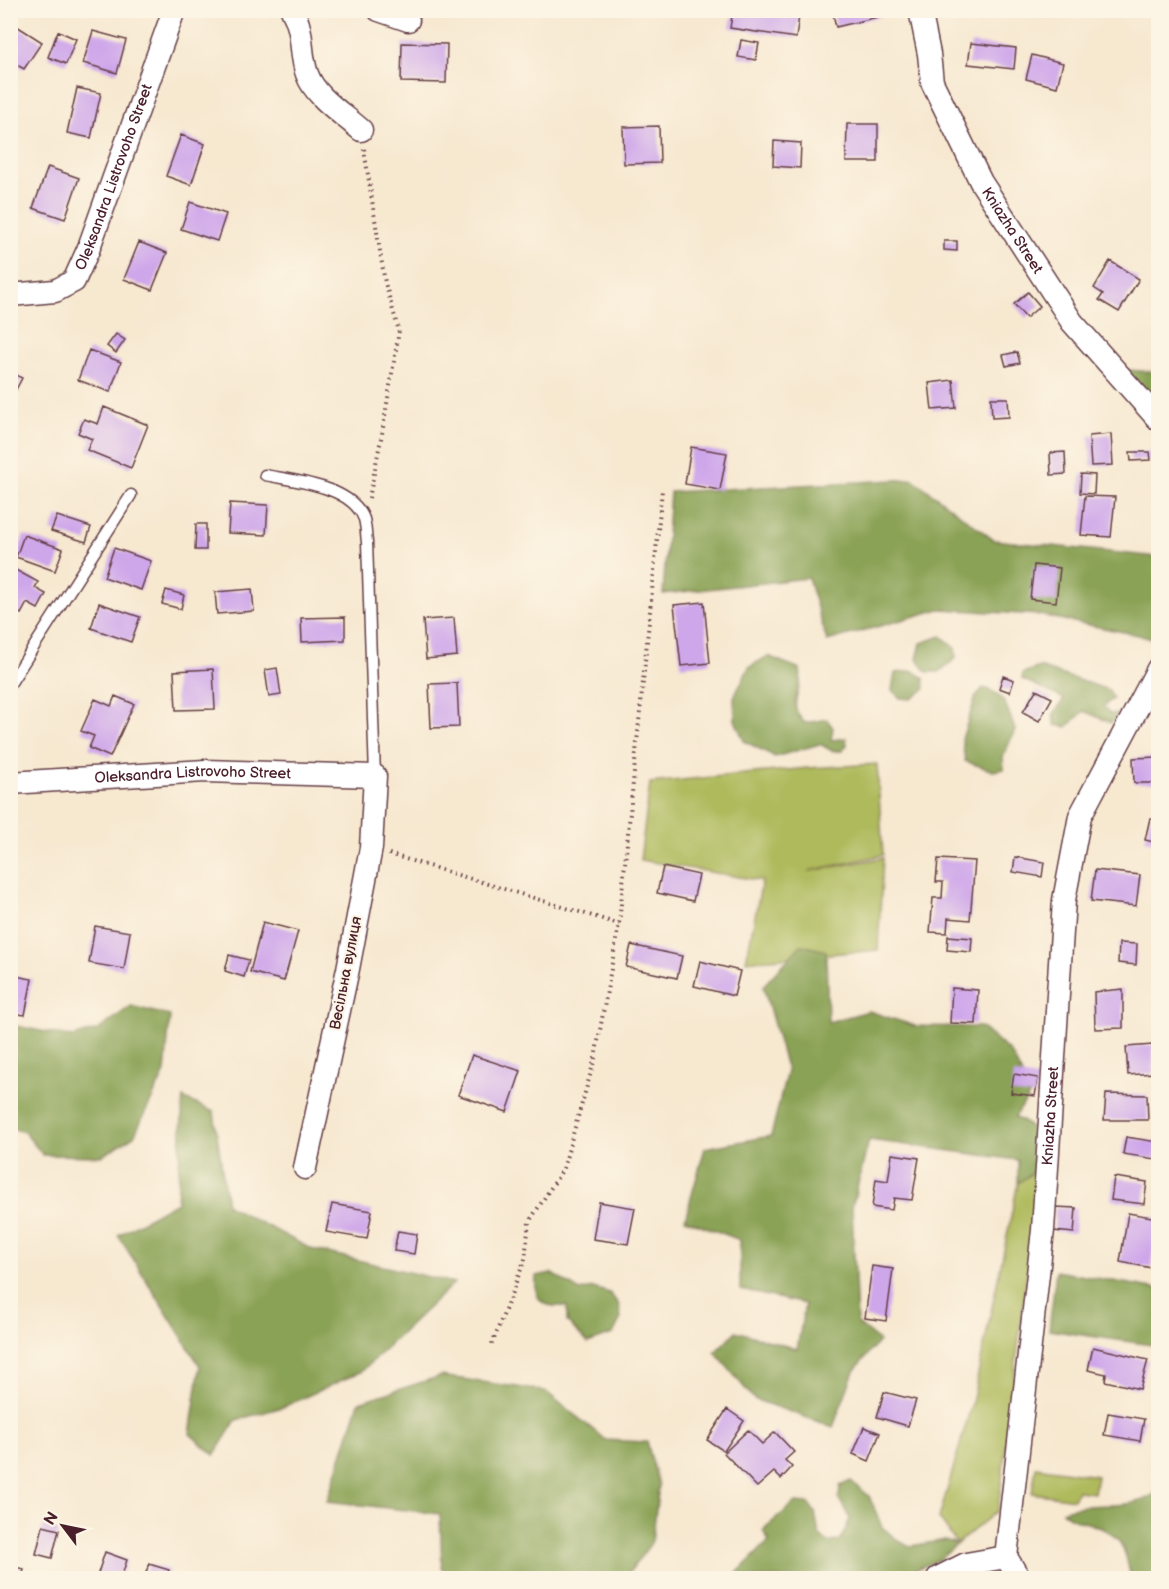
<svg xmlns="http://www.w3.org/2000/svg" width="1169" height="1589" viewBox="0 0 1169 1589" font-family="'Balsamiq Sans',sans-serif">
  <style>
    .green { fill: #aeba5c; stroke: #7c6c44; stroke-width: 1.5 }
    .forest { fill: #8aa254; stroke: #6a6040; stroke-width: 1.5 }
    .building { fill: #cea6ea }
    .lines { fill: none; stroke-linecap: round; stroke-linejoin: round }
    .service-casing { stroke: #643d44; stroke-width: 13 }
    .minor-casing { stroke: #643d44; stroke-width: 25 }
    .path { stroke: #643d44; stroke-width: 4; stroke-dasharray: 1.5 4.5; stroke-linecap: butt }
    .service { stroke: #fff; stroke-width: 10 }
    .minor { stroke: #fff; stroke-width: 22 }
    .labels { text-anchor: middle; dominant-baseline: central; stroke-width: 4.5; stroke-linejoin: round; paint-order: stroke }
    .street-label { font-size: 15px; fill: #4a1f2b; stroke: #fcf5e5 }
  </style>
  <rect width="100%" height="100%" fill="#fcf5e5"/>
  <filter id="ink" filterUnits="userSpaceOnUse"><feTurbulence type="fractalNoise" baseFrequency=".0167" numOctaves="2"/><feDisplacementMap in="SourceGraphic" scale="12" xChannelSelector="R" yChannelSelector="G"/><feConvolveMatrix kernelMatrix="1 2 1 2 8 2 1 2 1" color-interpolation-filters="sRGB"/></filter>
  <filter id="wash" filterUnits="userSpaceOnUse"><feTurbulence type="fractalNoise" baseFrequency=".008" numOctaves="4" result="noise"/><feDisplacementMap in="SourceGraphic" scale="24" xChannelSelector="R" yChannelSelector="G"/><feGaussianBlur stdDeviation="1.35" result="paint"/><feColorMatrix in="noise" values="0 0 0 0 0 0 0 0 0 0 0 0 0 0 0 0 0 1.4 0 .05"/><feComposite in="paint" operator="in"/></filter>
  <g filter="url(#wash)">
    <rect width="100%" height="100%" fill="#f7e8d0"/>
    <path class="green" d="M877 764 883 855 809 871 883 858 878 950 746 961 762 881 640 860 650 783 808 768Z
      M1040 1167 998 1510 957 1544 939 1518 972 1403 1018 1183Z
      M1036 1467 1097 1476 1094 1493 1078 1491 1074 1499 1032 1493Z"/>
    <path class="forest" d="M1125 370 1158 372V407Z
      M913 479 994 540 1158 557V639L1039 615 940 609 827 641 808 578 663 594 670 492Z
      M941 636 955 647 956 658 939 672H927L917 659 921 643Z
      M768 656 800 669C805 693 784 702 805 723L827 719 833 728 831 740 846 738 847 745 842 751H832L820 744 775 757 744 741 735 720 734 697 749 667Z
      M1039 667 1109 690 1113 699 1103 706 1110 714H1117L1111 723 1084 711 1067 727 1055 725 1053 715 1064 699 1022 679 1023 673Z
      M913 671 924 678 925 689 912 699 900 698 892 690 895 673Z
      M983 688C1007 694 1007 709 1015 730L1003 757 1004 769 993 771 965 761 962 739 976 696Z
      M801 945 826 951 828 1022 869 1011 915 1026 981 1027 1011 1053 1031 1093 1015 1117 1041 1133 1040 1167 1018 1183V1160L869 1140 852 1207 857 1323 879 1341 854 1371 833 1427 754 1399 715 1352 736 1331 797 1349 805 1304 740 1290V1240L685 1219 705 1148 771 1136 787 1071 763 986Z
      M131 1006 170 1016 165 1072 134 1136 102 1156 43 1155 24 1132 11 1128V1025L72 1037 98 1030Z
      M183 1098 214 1112 227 1205 311 1249 454 1283 362 1371 283 1407 236 1420 214 1455 190 1434 200 1366 118 1235 177 1202Z
      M1056 1271 1158 1289V1346L1049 1330Z
      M551 1273 580 1291 593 1288 610 1293 619 1305 621 1318 613 1334 588 1343 567 1322V1306C541 1308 534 1301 536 1276Z
      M441 1376 545 1391 606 1440 647 1442 659 1485 652 1542 625 1578H460L442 1569 440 1514 327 1501 359 1402Z
      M851 1481 869 1496 882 1527 900 1542 911 1546 945 1540 957 1544 940 1559 897 1578H736L735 1575 769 1541 763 1531 766 1527 796 1502 808 1503 815 1512 819 1534 828 1542 840 1541 850 1519 839 1498 840 1486Z
      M1158 1491V1578H1131C1124 1546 1122 1533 1087 1523 1077 1520 1070 1519 1062 1511 1092 1499 1132 1514 1158 1491Z"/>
    <g id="blocks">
      <path class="building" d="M733 10H763L799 16 796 38 730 28Z
        M832 10H880L882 16 836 27Z
        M12 23 42 42 24 69 10 61V26Z
        M58 31 76 39 66 64 48 57Z
        M93 31 126 40 117 73 83 63Z
        M741 40 759 43 756 60 738 57Z
        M402 43 447 44 446 83 401 82Z
        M971 43 1016 48 1014 69 968 64Z
        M1032 55 1063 63 1057 87 1026 79Z
        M77 88 101 93 91 138 67 133Z
        M847 124H878V162H846Z
        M659 126 660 163 624 164 623 127Z
        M181 135 205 144 191 185 166 176Z
        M774 141 801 143 800 168 773 166Z
        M48 167 79 178 65 219 33 208Z
        M190 202 226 214 217 241 181 229Z
        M944 241H957V251L944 250Z
        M139 242 167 253 152 290 124 279Z
        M1110 261 1139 279 1119 312 1099 300 1103 294 1094 288Z
        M1028 292 1040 306 1026 318 1014 304Z
        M116 334 125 340 116 353 107 346Z
        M89 350 121 362 110 392 78 380Z
        M1017 352 1020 363 1006 366 1003 355Z
        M10 372 22 378 10 401Z
        M953 380 956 408 932 410 929 383Z
        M991 398H1008L1009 417 992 418Z
        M104 407 148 425 131 468 87 450 92 439 78 433 84 419 98 424Z
        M1111 434 1113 465 1091 466 1089 436Z
        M691 447 727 453 720 490 685 484Z
        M1065 452 1066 474 1051 475 1050 453Z
        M1130 452H1150L1151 460 1131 461Z
        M1081 474 1095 475 1094 494 1080 493Z
        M1085 496 1115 497 1111 537 1081 535Z
        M230 503 268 505 266 535 228 533Z
        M57 516 91 527 86 542 51 531Z
        M196 524H206V550H195Z
        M24 535 63 549 55 571 16 557Z
        M114 548 151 561 141 590 104 577Z
        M1034 565 1060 568 1056 602 1030 599Z
        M12 568 38 582 35 588 46 594 38 609 27 603 21 614 10 608V571Z
        M252 589 254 611 217 614 215 592Z
        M166 590 184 595 181 609 162 604Z
        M704 602 710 663 681 666 674 605Z
        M99 603 140 617 131 642 91 628Z
        M345 617V640L302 642 301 618Z
        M454 618 457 656 426 659 423 620Z
        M277 668 281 695 269 697 265 670Z
        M213 669 215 709 176 710 174 671Z
        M1003 676 1014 680 1010 692 999 688Z
        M457 683 459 727 431 728 429 684Z
        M1036 690 1052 698 1039 721 1023 712Z
        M115 696 134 704 110 757 89 748 94 736 81 731 95 699 111 706Z
        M1158 757 1157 783H1134L1133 758Z
        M1150 818 1158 820V843L1145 840Z
        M1015 857 1044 862 1042 877 1013 872Z
        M938 859 975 861 970 920 948 918 947 933 930 932 933 898H942L943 882H936Z
        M663 867 699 875 693 901 657 893Z
        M1095 870 1140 875 1136 906 1091 901Z
        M263 922 298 931 284 981 250 972Z
        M95 926 130 932 124 969 89 963Z
        M948 936 972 938 971 952 947 950Z
        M1119 943 1137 944 1136 965 1118 963Z
        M631 945 682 956 677 978 626 967Z
        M229 955 249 960 244 977 225 971Z
        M700 961 740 971 734 996 694 986Z
        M10 975 32 979 25 1015 10 1013Z
        M952 988 978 990 976 1024 950 1023Z
        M1123 989V1028L1095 1029 1094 992Z
        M1153 1045 1154 1073 1128 1075 1126 1047Z
        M472 1055 521 1071 507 1112 458 1095Z
        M1014 1074 1038 1078 1035 1096 1011 1093Z
        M1106 1094 1147 1095 1148 1120H1104Z
        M1126 1137 1158 1142 1155 1159 1123 1154Z
        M892 1154 919 1158 912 1200 894 1198 892 1210 872 1207 876 1179 888 1181Z
        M1114 1177 1147 1182 1144 1204 1111 1200Z
        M599 1202 635 1208 628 1244 593 1239Z
        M332 1204 372 1211 367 1239 326 1232Z
        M1055 1207 1076 1208 1074 1233 1054 1231Z
        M1128 1213 1158 1218 1152 1268 1120 1262Z
        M398 1231 417 1234 414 1254 394 1251Z
        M872 1266 893 1269 886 1321 865 1318Z
        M1093 1347 1148 1360 1140 1389 1105 1381 1106 1374 1088 1370Z
        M884 1392 916 1400 908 1426 877 1417Z
        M727 1409 744 1421 724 1451 707 1440Z
        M1108 1413 1144 1419 1140 1441 1104 1435Z
        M864 1427 880 1433 869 1461 853 1454Z
        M748 1430 762 1444 775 1432 794 1452 785 1460 792 1467 781 1479 774 1472 757 1487 724 1453Z
        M43 1526 59 1530 52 1558 36 1554Z
        M105 1552 127 1560 121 1578H102L97 1576Z
        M149 1564 169 1570 166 1578H144Z
        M10 1566 24 1569 22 1578H10Z"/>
    </g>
  </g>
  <g filter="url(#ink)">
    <use href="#blocks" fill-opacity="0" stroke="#643d44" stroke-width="1.5"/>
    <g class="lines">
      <defs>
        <path id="service" d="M265 475C295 481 352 486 364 519 366 526 366 535 367 542L375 776
          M10 684 131 495"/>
        <g id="minor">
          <path d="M292 10C305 33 299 52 307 74 315 97 343 114 361 130"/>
          <path d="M379 10 408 20"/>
          <path id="s1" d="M920 10 929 54 932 82 981 182 1072 322 1158 419"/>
          <path id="s2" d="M10 295 55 291 74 281 88 250 174 10"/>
          <path id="s3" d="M10 783 205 771 375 776 371 848 348 969 305 1168"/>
          <path d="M938 1578 966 1564 1006 1557"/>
          <path id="s4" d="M1019 1578 1006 1557 1043 1230 1064 900 1080 816 1158 669"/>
        </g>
      </defs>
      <use href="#service" class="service-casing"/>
      <use href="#minor" class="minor-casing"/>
      <path class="path" d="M364 149 385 283 399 331 382 434 369 498
        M389 854 619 924
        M492 1344 525 1259 529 1222 563 1169 595 1058 619 924 662 490"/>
      <use href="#service" class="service"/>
      <use href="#minor" class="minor"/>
    </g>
  </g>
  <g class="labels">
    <g class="street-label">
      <text stroke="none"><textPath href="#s2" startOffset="178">Oleksandra Listrovoho Street</textPath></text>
      <text stroke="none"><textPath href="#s1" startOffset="242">Kniazha Street</textPath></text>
      <text stroke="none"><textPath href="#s3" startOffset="183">Oleksandra Listrovoho Street</textPath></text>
      <text transform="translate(346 973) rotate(-79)">Весільна вулиця</text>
      <text stroke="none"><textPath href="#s4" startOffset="468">Kniazha Street</textPath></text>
    </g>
  </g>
  <rect width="1169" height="1589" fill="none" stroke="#fcf5e5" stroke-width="36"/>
  <g transform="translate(63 1526) rotate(302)" stroke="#fcf5e5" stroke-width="4.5" paint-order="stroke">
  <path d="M0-4.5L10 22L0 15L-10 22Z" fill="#4a1f2b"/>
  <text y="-9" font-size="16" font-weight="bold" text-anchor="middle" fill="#4a1f2b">N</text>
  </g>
</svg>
